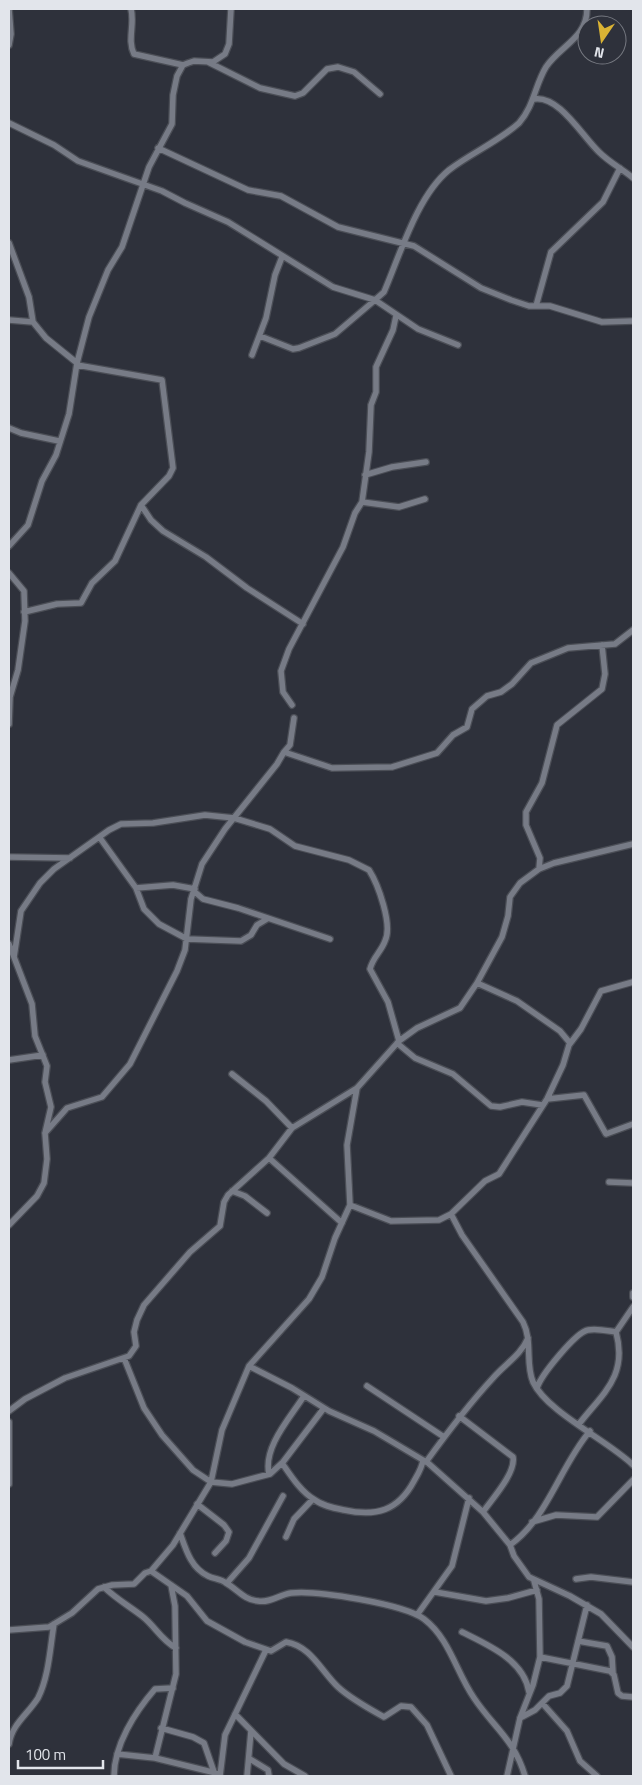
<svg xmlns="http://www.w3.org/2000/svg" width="642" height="1785" viewBox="0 0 642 1785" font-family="'Titillium Web',sans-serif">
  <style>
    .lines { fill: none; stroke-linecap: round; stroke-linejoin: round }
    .minor-casing { stroke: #4b4e56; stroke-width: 8 }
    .minor { stroke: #777b86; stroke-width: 5.5 }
  </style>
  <rect width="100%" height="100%" fill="#2e313b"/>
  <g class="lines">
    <defs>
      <path id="minor" d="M131 9C135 24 127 40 134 54L183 65
        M9 45 11 34 9 9
        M208 62 260 88 295 96 303 93 327 69 338 67 354 72 380 94
        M534 99C559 95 582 136 599 152 609 162 622 169 633 178
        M9 123 54 145 78 161 162 191 185 203 228 222 333 287 375 300 384 292C400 255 417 196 449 170 471 153 498 142 519 123 534 106 535 85 546 67 560 46 587 38 587 9
        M158 148 248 190 281 196 338 227 414 246 481 288 511 300 529 306H550L602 322 633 321
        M9 243 29 297 33 322 46 338 77 363
        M536 306 551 252 603 202 620 168
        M9 320 33 322
        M260 336 293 349 299 348 335 334 375 300 418 329 458 345
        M252 355 266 318 275 275 282 257
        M9 428 21 433 59 441
        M365 475 392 467 426 462
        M362 502 399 507 425 499
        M141 505 151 520 163 531 206 557 247 588 303 624
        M9 546 28 525 42 481 56 455 69 414 77 363 89 317 108 270 122 247 149 167 172 124 173 95 177 76 183 65 188 63 194 61 213 62 225 54 229 44 231 9
        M9 573 24 591 25 621 18 670 10 697 9 724
        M24 612 57 604 81 603 92 583 115 561 141 505 169 476 173 468 162 380 77 365
        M292 705 283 692 281 671 289 649 343 547 355 513 362 502 369 452 371 405 376 392V367L393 330 396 316
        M284 752 290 745 294 718
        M100 838 136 888 144 909 159 924 187 939 241 941 251 935 257 925 267 919
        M9 857 70 858
        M539 869 540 858 526 825V812L542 783 557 725 602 689 605 674 602 645
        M136 888 173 885 195 889
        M195 892 203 899 238 908 330 939
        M9 944 32 1004 35 1036 47 1066 45 1082 51 1107 45 1133 47 1159 44 1183 37 1196 9 1225
        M14 957 21 911 40 883 54 869 109 830 121 824 153 823 205 815 234 818 270 829 295 846 349 860 369 870C378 884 393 925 385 941 381 952 373 957 370 969L388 1002 399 1041
        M477 983 517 1001 560 1031 570 1043
        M397 1043 415 1058 453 1074 491 1106 500 1107 522 1102 542 1105
        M9 1060 43 1055
        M232 1074 266 1101 292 1128
        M547 1099 584 1095 606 1134 633 1124
        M45 1133 67 1108 102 1097 130 1064 177 971 185 950 191 899 202 864 225 829 277 764 284 752 332 768 392 767 437 753 453 735 467 727 472 709 487 696 501 692 512 684 531 663 568 648 615 644 633 630
        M269 1158 342 1223
        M609 1182 633 1183
        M232 1191 245 1196 267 1213
        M350 1205 391 1221 439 1220 451 1214 485 1181 499 1174 547 1099 563 1065 569 1045 581 1029 601 991 633 982
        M451 1214 462 1235 523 1322C533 1342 525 1363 533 1382 547 1412 607 1440 633 1465
        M633 1293V1297
        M124 1358 144 1408 162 1435 193 1470 211 1482 232 1484 270 1474 283 1462 324 1408
        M249 1366 292 1388 329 1411 374 1431 428 1463 483 1512 510 1545 514 1556 529 1577 570 1596 601 1614 633 1647
        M367 1386 444 1437
        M537 1388C541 1375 576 1332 588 1330 597 1328 608 1331 616 1332L633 1307
        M9 1411 25 1399 65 1378 129 1356 136 1346 134 1332 137 1320 144 1305 190 1252 220 1226 224 1202 228 1195 269 1158 292 1128 357 1088 399 1041 417 1028 460 1008 477 983 502 937 508 916 510 897 520 883 539 869 554 863 633 844
        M459 1416 513 1457C516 1473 492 1499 483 1512
        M9 1422V1484
        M579 1424C603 1393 628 1376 616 1332
        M426 1462C447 1433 469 1404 493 1378 505 1364 521 1355 528 1338
        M282 1463C291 1476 301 1492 315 1500 323 1506 334 1508 344 1510 376 1517 398 1511 414 1481 418 1474 422 1468 423 1460
        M269 1474C263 1447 290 1418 304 1396
        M197 1504 224 1525 229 1532 226 1541 215 1553
        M532 1522 556 1515 597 1517 633 1480
        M180 1533C186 1550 191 1568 208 1576 214 1579 221 1579 226 1583 237 1589 244 1600 258 1601 270 1603 279 1595 291 1593 316 1590 404 1604 424 1619 450 1639 456 1672 474 1698 494 1728 514 1739 525 1776
        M286 1537 294 1519 313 1499
        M510 1545C548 1518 560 1466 590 1431
        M151 1571 173 1545 211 1482 222 1430 249 1366 309 1299 322 1277 335 1238 350 1205 347 1145 357 1088
        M576 1579 591 1577 633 1582
        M227 1583 249 1558 283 1496
        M104 1587C115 1598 129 1606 142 1616 155 1626 161 1640 176 1648
        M435 1592 486 1601 508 1598 537 1590
        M417 1615 452 1566 469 1498
        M9 1630 49 1627 72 1613 98 1589 112 1585 134 1584 145 1573 151 1571 187 1596 207 1621 245 1642 271 1651 286 1642C311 1646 321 1671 338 1687 351 1699 368 1708 384 1717L401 1706 411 1707 427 1725 451 1776
        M462 1632C488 1645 524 1660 529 1692
        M578 1641 607 1646 612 1657 613 1673
        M540 1657 610 1671 614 1675 618 1693 622 1696 633 1697
        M543 1704 567 1731 580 1761 597 1776
        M235 1714 284 1764 305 1776
        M520 1718 535 1710 549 1696 560 1693 567 1686 587 1605
        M161 1728 193 1737 204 1743 214 1772
        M9 1744C12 1724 28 1714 38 1698 49 1676 50 1648 54 1624
        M117 1754 155 1758 220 1774
        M155 1758 176 1674 175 1606 171 1585
        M250 1759 268 1770 269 1776
        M114 1776C114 1745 135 1712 155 1689L173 1688
        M220 1776 225 1735 266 1650
        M247 1776 251 1731
        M507 1776 520 1718 533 1685 540 1657 539 1599 534 1581"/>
    </defs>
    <use href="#minor" class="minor-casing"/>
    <use href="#minor" class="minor"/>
  </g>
  <rect width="642" height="1785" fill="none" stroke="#e2e5eb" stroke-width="20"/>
  <g transform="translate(602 40) rotate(193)"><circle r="24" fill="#2e313b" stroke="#767981"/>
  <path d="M0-4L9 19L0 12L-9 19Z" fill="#dab334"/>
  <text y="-8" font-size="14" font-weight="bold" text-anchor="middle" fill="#e2e5eb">N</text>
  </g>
  <path d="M18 1760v8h85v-8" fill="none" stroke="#e2e5eb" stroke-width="2.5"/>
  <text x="25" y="1760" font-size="15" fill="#e2e5eb" stroke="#2e313b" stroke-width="4" paint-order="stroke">100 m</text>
</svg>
